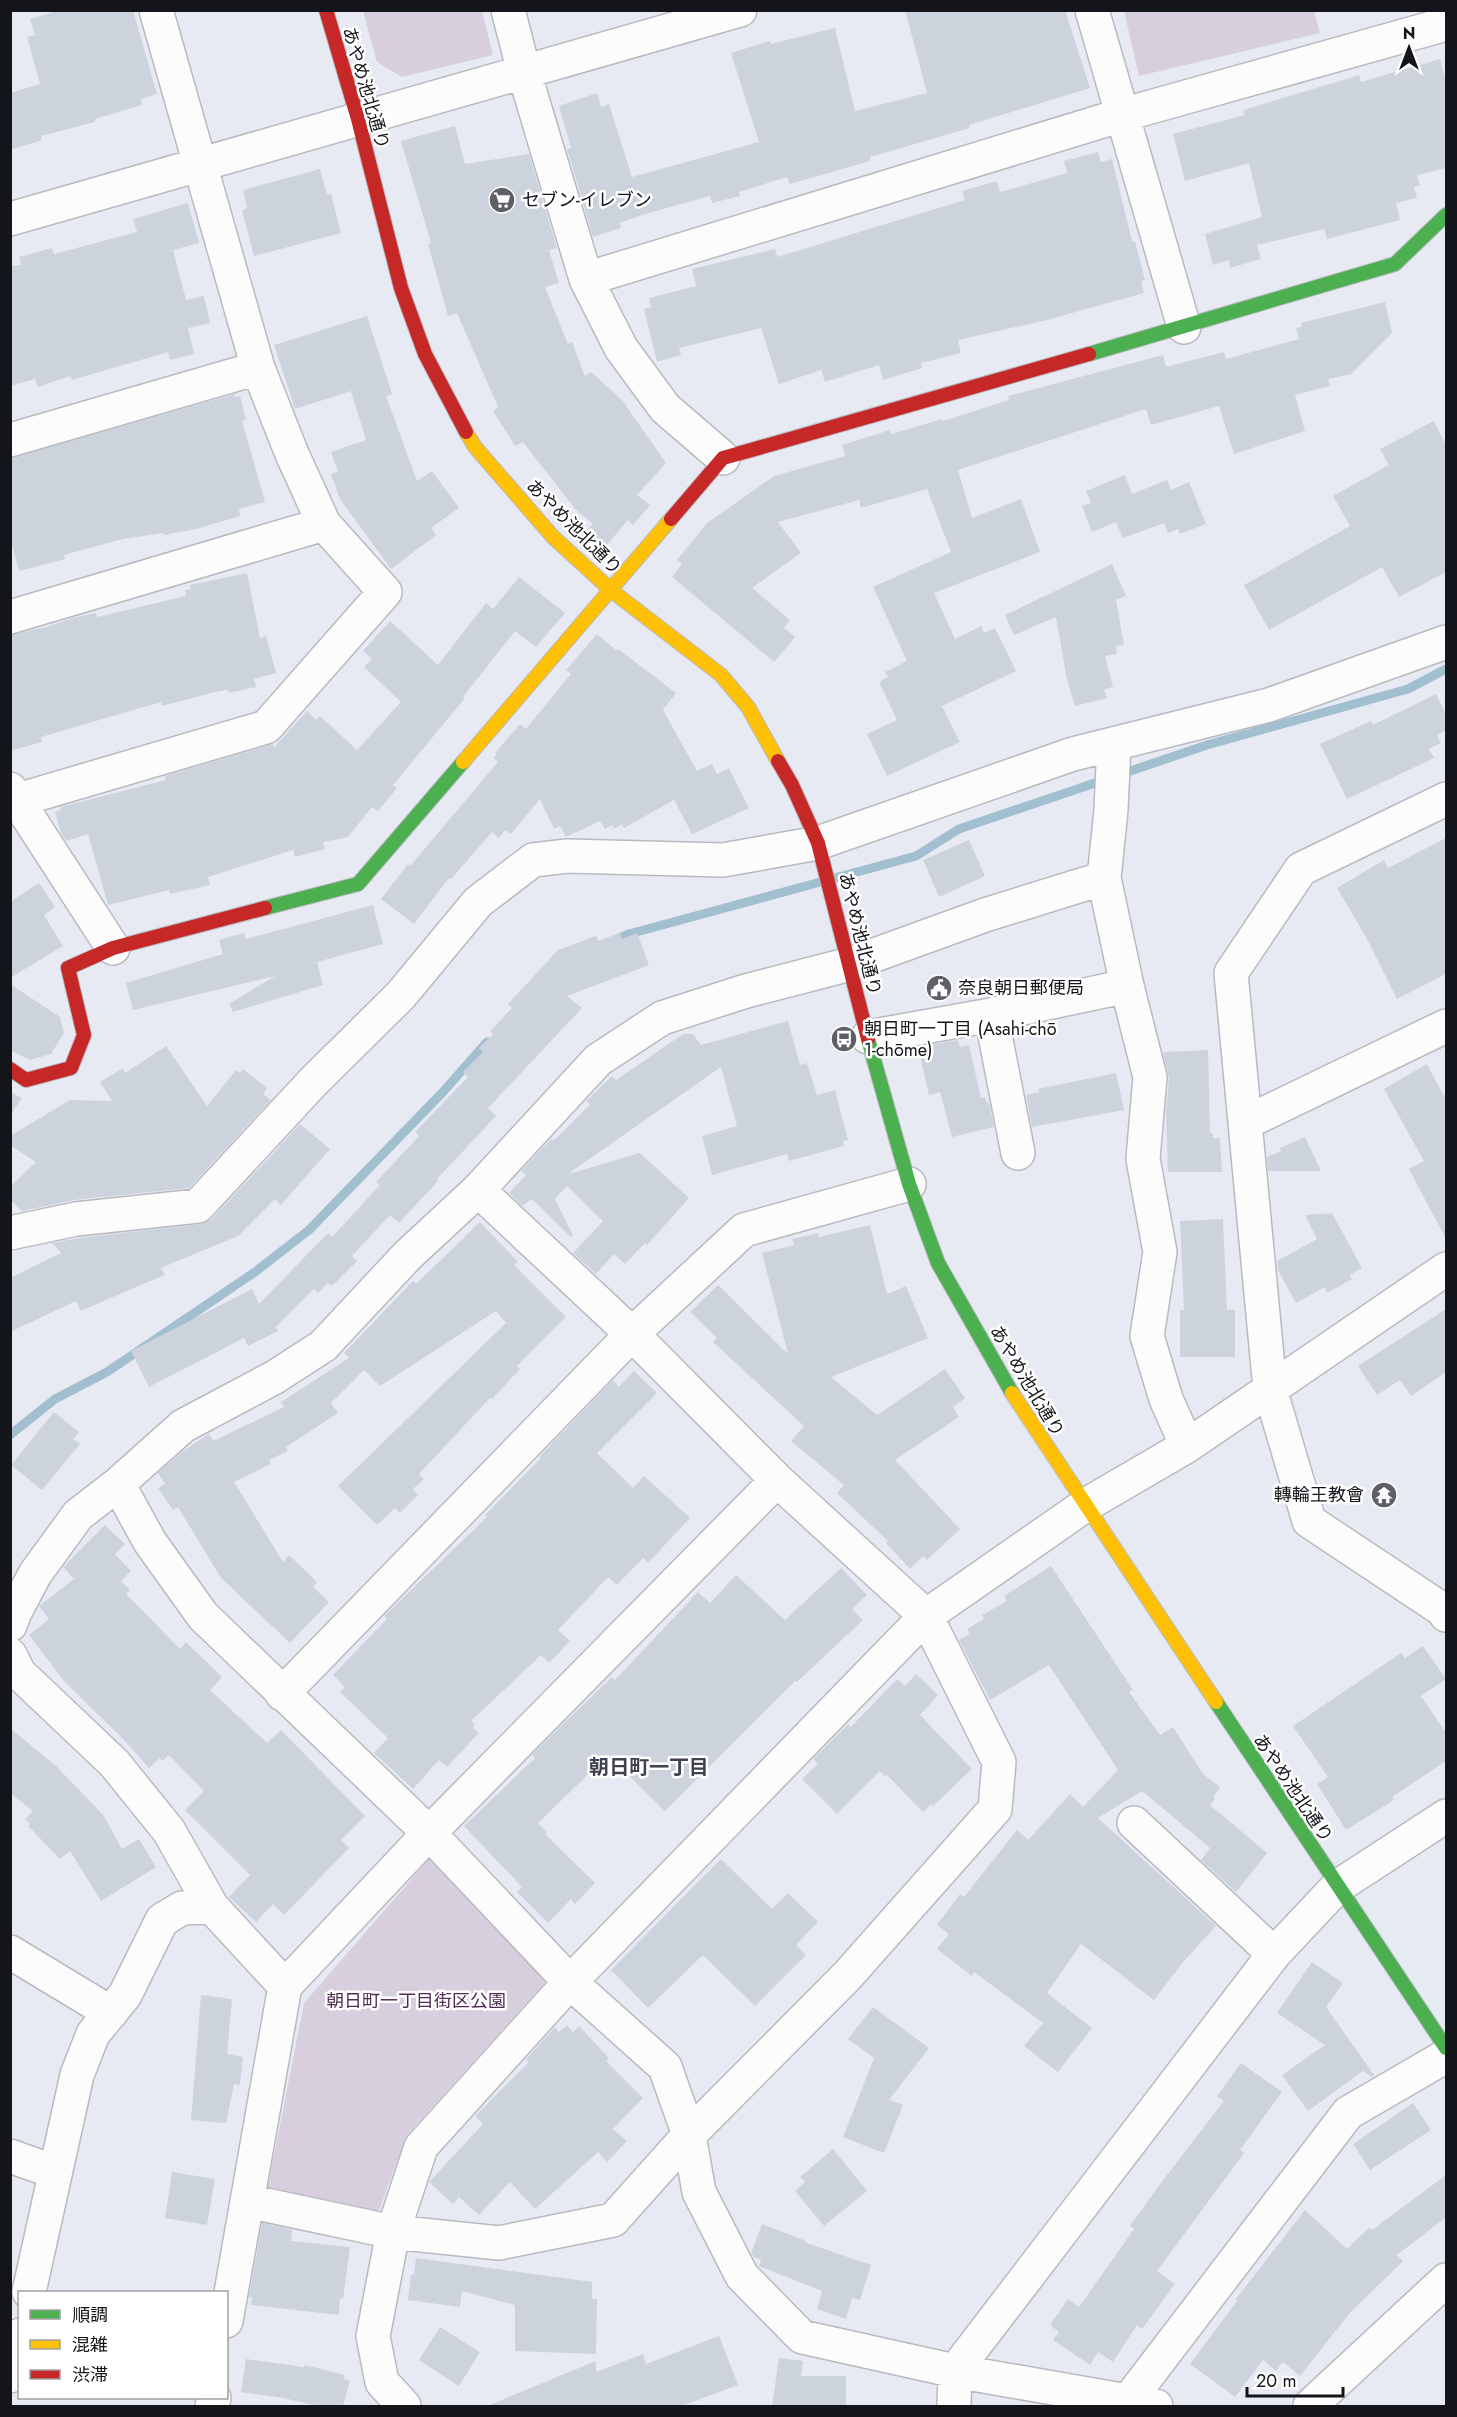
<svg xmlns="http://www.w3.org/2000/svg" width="1457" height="2417" viewBox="0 0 1457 2417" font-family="Jost,'Noto Sans JP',sans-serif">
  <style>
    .green { fill: #d8cfde }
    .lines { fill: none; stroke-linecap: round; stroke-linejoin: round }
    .stream { stroke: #a2bfd0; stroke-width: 9 }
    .building { fill: #cdd3dd }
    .street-casing { stroke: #b9bac0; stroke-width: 36 }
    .fast-casing { stroke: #b9bac0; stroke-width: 16 }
    .slow-casing { stroke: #b9bac0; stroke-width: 16 }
    .jam-casing { stroke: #b9bac0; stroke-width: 16 }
    .street { stroke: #fcfcfd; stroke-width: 33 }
    .fast { stroke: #4caf50; stroke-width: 14 }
    .slow { stroke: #ffc107; stroke-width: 14 }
    .jam { stroke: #c62828; stroke-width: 14 }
    .labels { text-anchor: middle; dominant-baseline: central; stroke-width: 5; stroke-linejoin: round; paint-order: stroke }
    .street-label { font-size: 18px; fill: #14151a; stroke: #fff }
    .poi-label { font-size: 18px; fill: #14151a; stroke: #fff; text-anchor: start }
    .park-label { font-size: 18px; fill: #532c55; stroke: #fff }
    .neighbourhood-label { font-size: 20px; font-weight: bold; fill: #40424f; stroke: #fff }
  </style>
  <rect width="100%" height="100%" fill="#e8eaf3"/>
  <path class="green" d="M363 11H482L493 55 402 77 377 62Z
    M1124 11H1314L1320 33 1139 76Z
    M429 1859 549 1978 407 2135 378 2213 267 2191 304 2003Z"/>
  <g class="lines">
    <path class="stream" d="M612 941 629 934 916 856 959 829 1207 745 1408 689 1446 669
      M10 1435 55 1399 107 1372 255 1272 309 1230 442 1093 487 1042"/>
  </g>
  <path class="building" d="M60 10H133L157 94 141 99 142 105 95 119V122L41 136 42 140 10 150V93L40 84 27 37 35 35 30 19Z
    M905 10H1065L1090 88 969 125 970 128 870 157V161L790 184 787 177 739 192 740 196 712 203 710 196 642 215 620 223 621 228 593 237 567 149 571 148 559 106 597 93 601 107 609 104 632 177 759 142 731 53 770 41 771 44 835 28 855 111 927 93Z
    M1440 59 1446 81V168L1417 175 1420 185 1414 187 1417 198 1396 203 1400 220 1327 239 1324 229 1257 245 1261 259 1230 268 1229 260 1213 265 1205 234 1262 217 1249 163 1185 181 1173 134 1245 115 1243 110 1346 79 1359 75 1361 82Z
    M455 126 465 164 529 154 557 248 549 250 559 283 545 287 568 344 572 342 585 376 591 372 622 400 666 463 637 495 650 505 633 525 628 520 606 546 587 529 593 524 576 510 523 442 515 446 493 411 498 407 457 313 448 316 428 244 431 243 401 141Z
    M1098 152 1101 162 1112 159 1132 241H1135L1145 280 1141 281 1144 293 1047 320 958 340 961 353 921 363 922 368 883 380 879 365 825 382 821 370 779 384 761 328 679 348 681 355 657 362 644 309 651 307 649 298 696 286 692 269 775 249 777 257 965 200 962 191 997 181 1000 192 1067 173 1064 161Z
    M320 169 327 195 331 194 341 233 254 256 242 210 247 208 243 190Z
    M188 203 199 243 173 250 186 300 204 296 210 323 188 328 194 354 170 360 168 352 72 380 70 376 38 387 35 379 10 386V266L21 265 19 257 52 248 54 254 137 232 133 219Z
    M1385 302 1392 333 1351 374 1328 379 1330 386 1295 395 1305 431 1234 454 1219 406 1151 425 1146 409 958 470 972 518 1021 499 1040 552 934 593 955 639 981 626 984 633 995 628 1016 671 942 706 960 742 887 776 867 734 897 720 879 682 888 677 885 672 907 661 873 587 951 552 927 489 861 508 859 500 778 522 801 553 752 588 790 620 784 628 795 637 774 662 672 577 682 564 677 560 707 523 774 476 845 456 842 445 890 430 891 434 942 419 943 421 1009 400 1008 396 1163 355 1166 367 1224 352 1226 359 1299 339 1296 328 1302 327 1301 323Z
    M367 316 392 394 386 396 417 481 432 471 459 508 431 528 436 535 391 569 340 499 331 474 338 472 331 452 366 440 351 391 295 409 274 345Z
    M235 394V397L240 396 246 420 242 421 265 502 239 509 240 516 196 529 164 535 163 533 123 539 64 555 65 559 19 571 10 538V458Z
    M1434 421 1446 445V572L1399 597 1382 567 1269 630 1244 585 1350 526 1333 496 1389 465 1380 449Z
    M1125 475 1132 494 1167 480 1171 490 1189 482 1206 524 1180 534 1178 529 1168 533 1164 523 1123 538 1116 522 1092 532 1082 506 1091 503 1086 491Z
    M1112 564 1126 596 1116 600 1124 645 1116 646 1117 654 1105 656 1113 687 1104 690 1107 698 1075 706 1067 680 1056 617 1014 635 1005 615Z
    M247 573 260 638 266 636 276 673 254 679 256 687 229 693 228 690 219 691 162 706 161 702 41 737 42 742 10 751V635L46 627 76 617 96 613 97 617 186 596 185 590 191 589 190 585Z
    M519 577 565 613 536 647 515 631 463 697 465 698 393 785 397 788 378 811 372 807 348 837 323 842 325 849 295 857 293 850 208 877 210 885 170 894 169 890 108 905 88 834 66 841 61 833 55 812 61 810 60 807 166 780 165 776 273 744 274 747 307 711 316 720 320 716 357 750 401 702 364 667 372 659 363 651 390 621 438 665 486 603 493 609Z
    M597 634 617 651 618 649 676 693 663 710 697 771 712 764 717 774 729 768 749 808 692 834 674 800 624 828 622 824 614 829 612 825 605 829 600 821 566 837 560 826 554 829 540 799 511 834 505 830 499 838 492 832 451 879 449 878 414 924 381 899 408 864 410 866 498 762 494 758 497 754 495 753 520 724 526 729 571 674 566 670Z
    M1436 694 1446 714V730L1437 735 1441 743 1429 749 1434 758 1347 799 1320 744 1371 721 1373 725Z
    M1446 838V974L1397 999 1366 937 1337 888 1384 860 1388 868Z
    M969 840 985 876 939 897 923 860Z
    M39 883 55 907 44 915 63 946 10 978V902Z
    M373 905 383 944 317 962 323 985 233 1012 229 1004 275 976 133 1010 126 983 223 954 219 940 244 933 246 939Z
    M620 933 622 939 637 933 649 965 567 996 582 1008 488 1108 496 1116 437 1179 439 1180 399 1223 390 1215 352 1256 357 1261 332 1286 328 1283 318 1293 314 1289 276 1327 278 1331 248 1346 244 1338 149 1387 131 1351 252 1289 259 1304 328 1233 332 1237 380 1185 376 1182 419 1136 415 1132 468 1077 463 1072 483 1052 479 1048 493 1034 490 1031 512 1008 508 1004 558 950 596 936 598 941Z
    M10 984 60 1017 64 1033 51 1054 30 1060 10 1050Z
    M788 1021 800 1065 807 1063 817 1095 835 1090 848 1140 843 1141 844 1146 789 1161 787 1154 712 1175 702 1136 737 1126 721 1067 568 1174 640 1153 689 1198 647 1245 645 1243 625 1264 614 1254 596 1274 573 1253 603 1221 567 1186 555 1199 573 1235 571 1237 532 1199 522 1206 509 1193 526 1175 521 1171 551 1139 553 1141 590 1105 586 1101 612 1076 616 1080 683 1034H693L701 1045Z
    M958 1040 960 1047 969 1045 981 1098 985 1097 987 1103H989L994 1127 952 1137 940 1092 929 1095 918 1047Z
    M166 1046 207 1106 236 1070 240 1073 243 1069 267 1088 263 1094 271 1100 189 1188 74 1200 22 1211 10 1199V1187L36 1162 10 1145V1136L70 1100 112 1101 100 1082 123 1068 125 1073Z
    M1208 1050 1210 1133H1213V1138H1220L1222 1172H1168L1166 1114 1169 1078 1163 1052Z
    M1427 1064 1446 1100V1239L1409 1169 1424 1161 1384 1089Z
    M1116 1073 1124 1110 1032 1127 1026 1095 1039 1092 1038 1089Z
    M10 1092 22 1098 10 1115Z
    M300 1124 330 1149 281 1205 275 1199 238 1236 161 1268 165 1275 136 1287 81 1311 76 1301 10 1332V1278L61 1253 52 1243 79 1238 201 1224 212 1219Z
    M1305 1137 1321 1171H1268L1267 1157 1281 1151 1280 1148Z
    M1332 1213 1362 1268 1350 1275 1352 1279 1327 1293 1325 1287 1296 1303 1278 1270 1277 1261 1317 1239 1305 1215Z
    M1223 1219 1227 1310H1235V1357H1180V1310H1184L1180 1221Z
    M480 1222 518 1262 514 1265 566 1317 517 1366 520 1369 492 1399 490 1398 419 1474 424 1479 413 1489 418 1495 400 1513 395 1508 377 1525 338 1486 506 1323 496 1311 380 1386 364 1370 331 1403 338 1413 286 1447 288 1451 269 1460 271 1464 234 1482 283 1562 289 1555 317 1582 313 1587 329 1602 290 1643 221 1578 178 1507 173 1510 158 1488 165 1484 158 1473 183 1451 209 1434 213 1441 284 1407 281 1402 349 1358 344 1353 413 1281 416 1284Z
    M870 1225 887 1294 906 1286 928 1338 831 1377 877 1415 945 1369 965 1398 953 1407 959 1417 895 1460 960 1529 927 1560 923 1556 910 1569 886 1543 888 1541 837 1493 844 1485 791 1441 804 1426 713 1342 717 1338 690 1312 718 1285 788 1354 762 1253 794 1245 792 1239 818 1233 819 1237Z
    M1446 1309V1372L1411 1396 1400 1380 1377 1395 1358 1366Z
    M634 1371 657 1393 597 1453 633 1488 644 1476 690 1518 648 1563 643 1558 617 1585 608 1577 558 1630 570 1641 549 1663 541 1655 471 1721 475 1724 473 1727 479 1733 447 1767 439 1760 413 1789 374 1753 388 1738 340 1692 345 1687 333 1675 387 1619 384 1616 487 1517 485 1515 541 1458 539 1457 613 1380 619 1387Z
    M54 1412 79 1432 73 1439 80 1444 42 1490 11 1465Z
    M105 1525 125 1544 115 1554 131 1571 121 1581 130 1590 126 1594 180 1649 186 1642 222 1677 210 1690 267 1743 281 1730 365 1816 341 1840 349 1848 284 1915 273 1904 256 1922 229 1897 250 1875 185 1810 204 1791 169 1755 162 1761 160 1758 149 1768 123 1739 64 1681 29 1635 49 1619 39 1606 74 1579 63 1567Z
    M1051 1566 1133 1690 1129 1692 1160 1735 1173 1727 1203 1774 1220 1787 1213 1797 1215 1799 1210 1805 1267 1853 1236 1892 1201 1860 1210 1848 1142 1791 1098 1818 1216 1926 1183 1962 1154 2000 1081 1944 1047 1993 1092 2028 1058 2072 1024 2046 1043 2023 974 1972 972 1976 937 1949 949 1934 937 1925 960 1894 964 1897 1017 1830 1028 1840 1070 1794 1083 1807 1118 1770 1049 1665 990 1700 959 1640 970 1634 967 1629 984 1619 982 1615 1007 1601 1004 1596Z
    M841 1568 867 1595 852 1609 863 1620 797 1682 795 1681 665 1811 608 1755 538 1823 547 1832 545 1834 595 1883 575 1904 571 1899 548 1923 517 1892 522 1887 464 1826 535 1758 532 1755 556 1731 612 1677 615 1680 698 1592 710 1603 736 1575 785 1620Z
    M1423 1646 1446 1679 1421 1696 1446 1733V1761L1392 1797 1394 1800 1346 1830 1317 1784 1328 1777 1293 1726 1401 1653 1405 1658Z
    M916 1674 938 1695 920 1715 972 1769 933 1806 931 1804 923 1812 887 1775 885 1776 880 1771 837 1814 802 1779 818 1764 813 1759 848 1724 851 1727 897 1679 905 1686Z
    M10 1728 57 1767 104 1816 122 1849 139 1839 156 1867 101 1901 70 1851 60 1859 28 1826 30 1824 25 1819 33 1811 10 1793Z
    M721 1859 772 1909 788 1893 818 1922 796 1945 806 1955 755 2006 703 1955 648 2008 611 1970Z
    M1312 1962 1343 1983 1326 2007 1374 2075 1372 2077 1363 2071 1308 2111 1282 2075 1325 2045 1277 2013Z
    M201 1995 232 1999 227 2054 243 2057 240 2085 234 2084 226 2123 191 2120Z
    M873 2007 929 2048 889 2100 903 2105 884 2153 843 2137 874 2058 848 2039Z
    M567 2025 573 2032 579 2026 609 2058 606 2061 643 2098 613 2129 627 2141 607 2162 598 2152 535 2209 510 2182 479 2215 459 2197 453 2204 429 2182 483 2124 475 2116 529 2062 526 2059 555 2027 559 2032Z
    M1241 2063 1282 2092 1240 2150 1244 2153 1157 2271 1175 2284 1142 2329 1137 2325 1113 2362 1098 2352 1090 2365 1053 2340 1059 2332 1050 2325 1068 2299 1079 2307 1134 2229 1130 2226 1160 2184 1224 2101 1217 2096Z
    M1413 2103 1431 2130 1370 2170 1353 2144Z
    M833 2149 867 2191 824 2226 795 2191 805 2182 800 2177Z
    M172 2172 215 2179 207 2225 165 2218Z
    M1446 2175V2217L1397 2255 1403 2261 1349 2314 1300 2376 1283 2362 1276 2371 1263 2360 1235 2397 1190 2364 1237 2301 1235 2300 1305 2210 1347 2249 1369 2228 1372 2230Z
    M262 2223 292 2230 291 2241 350 2247 343 2299 340 2298 339 2315 251 2305 252 2297H249Z
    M762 2224 806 2241 804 2242 871 2265 860 2300 852 2298 846 2319 817 2309 822 2291 759 2266 761 2260 754 2257 751 2253Z
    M416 2258 592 2282V2299H597L596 2354 515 2351V2305L462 2291 460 2307 408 2300 411 2275H414Z
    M440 2327 480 2352 459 2386 419 2360Z
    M719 2336 738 2385 682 2406H487L596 2361V2372L643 2354 646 2364Z
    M779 2358 803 2361 801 2376H846V2406H772Z
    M246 2359 304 2367 305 2365 345 2375 344 2379 350 2381 343 2406H318L283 2398 241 2392Z"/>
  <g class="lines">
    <defs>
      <path id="street" d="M508 10 524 72 586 279 621 348 665 408 723 458
        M1092 10 1184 327
        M10 219 740 10
        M586 279 1122 115 1446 24
        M10 440 258 368
        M10 617 324 524
        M1114 744 1111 810 1104 878 1127 986 1150 1077 1143 1159 1160 1252 1147 1336 1166 1399 1187 1446
        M10 789 113 948
        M1446 799 1301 869 1231 973 1270 1389 1309 1521 1443 1610 1446 1615
        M18 800 266 727 385 592 324 524 292 454 258 368 156 10
        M991 1015 1018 1153
        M868 1037 991 1015 1127 986
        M1247 1122 1446 1026
        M10 1233 76 1219 198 1206 313 1082 401 995 478 902 533 860 567 856 723 860 818 843 1073 754 1269 705 1446 642
        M118 1484 150 1542 203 1616 429 1833 570 1982 665 2067 689 2135 699 2192 742 2276 802 2337 955 2371 1156 2406
        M10 1625 15 1612 35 1574 78 1515 118 1484 183 1426 275 1377 323 1346 407 1256 478 1190 598 1060 662 1018 746 991 850 964 985 915 1104 878
        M10 1655 19 1673 114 1763 169 1831 212 1907 285 1986
        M282 1694 632 1334 744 1230 909 1184
        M1134 1823 1274 1954
        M10 1952 111 2013
        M10 2156 55 2172
        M247 2201 393 2232 499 2243 613 2220 689 2135 848 1975 995 1809 999 1762 926 1616 777 1480 632 1334 478 1190
        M29 2292 77 2075 93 2034 125 1995 162 1920 182 1908 212 1907
        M226 2321 285 1986 429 1833 777 1480
        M10 2376 20 2335
        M1128 2401 1348 2113 1446 2056
        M212 2406 214 2398
        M404 2406 382 2382 373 2336 393 2232 421 2147 570 1982 926 1616 1084 1506 1187 1446 1446 1269
        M954 2406 955 2371 1274 1954 1337 1887 1446 1816
        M1310 2406 1446 2280"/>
      <path id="fast" d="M1089 354 1395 264 1446 215
        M265 908 358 884 463 762
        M868 1039 909 1184 938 1263 1012 1393
        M1216 1702 1446 2048"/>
      <path id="slow" d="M466 432 475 447 553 537 612 591 721 675 748 707 778 761
        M463 762 671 519
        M1012 1393 1216 1702"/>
      <path id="jam" d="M326 10 358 119 401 288 425 354 466 432
        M671 519 723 458 1089 354
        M778 761 792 785 818 843 868 1039
        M10 1069 26 1080 71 1068 84 1035 68 968 113 948 265 908"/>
    </defs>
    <use href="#street" class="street-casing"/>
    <use href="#fast" class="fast-casing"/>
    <use href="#slow" class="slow-casing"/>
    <use href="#jam" class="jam-casing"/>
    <use href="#street" class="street"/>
    <use href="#fast" class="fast"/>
    <use href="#slow" class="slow"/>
    <use href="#jam" class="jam"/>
  </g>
  <defs>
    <symbol id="supermarket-disc" viewBox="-11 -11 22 22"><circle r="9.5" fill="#5e6066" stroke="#fff"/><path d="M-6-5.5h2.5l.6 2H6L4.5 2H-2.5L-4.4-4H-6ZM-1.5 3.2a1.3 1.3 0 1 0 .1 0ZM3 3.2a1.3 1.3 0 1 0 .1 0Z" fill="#fff"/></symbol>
    <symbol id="civic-disc" viewBox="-11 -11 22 22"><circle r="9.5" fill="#5e6066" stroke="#fff"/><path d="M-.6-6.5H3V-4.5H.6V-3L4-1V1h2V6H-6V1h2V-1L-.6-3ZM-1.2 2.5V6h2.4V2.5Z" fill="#fff"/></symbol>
    <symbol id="bus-disc" viewBox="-11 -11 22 22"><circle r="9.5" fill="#5e6066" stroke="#fff"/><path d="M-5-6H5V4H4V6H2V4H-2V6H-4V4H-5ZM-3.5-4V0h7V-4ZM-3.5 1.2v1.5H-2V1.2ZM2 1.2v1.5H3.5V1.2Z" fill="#fff"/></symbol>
    <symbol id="temple-disc" viewBox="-11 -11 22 22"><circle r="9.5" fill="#5e6066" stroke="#fff"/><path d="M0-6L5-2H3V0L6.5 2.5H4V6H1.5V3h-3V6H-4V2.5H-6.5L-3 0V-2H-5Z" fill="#fff"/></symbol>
  </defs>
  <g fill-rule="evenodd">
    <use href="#supermarket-disc" x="487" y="185" width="30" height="30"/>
    <use href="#civic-disc" x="924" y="973" width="30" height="30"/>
    <use href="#bus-disc" x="829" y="1024" width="30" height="30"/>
    <use href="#temple-disc" x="1369" y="1480" width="30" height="30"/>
  </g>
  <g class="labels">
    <g class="street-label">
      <text transform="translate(366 88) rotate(74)">あやめ池北通り</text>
      <text transform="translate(574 527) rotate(45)">あやめ池北通り</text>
      <text transform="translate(860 934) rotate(76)">あやめ池北通り</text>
      <text transform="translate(1027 1381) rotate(59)">あやめ池北通り</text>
      <text transform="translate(1293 1788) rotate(56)">あやめ池北通り</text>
    </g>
    <g class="poi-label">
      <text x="522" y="200">セブン-イレブン</text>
      <text x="958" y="988">奈良朝日郵便局</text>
      <text x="864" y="1029">朝日町一丁目 (Asahi-chō<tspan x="864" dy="21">1-chōme)</tspan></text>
      <text x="1364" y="1495" text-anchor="end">轉輪王教會</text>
    </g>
    <g class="park-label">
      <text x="416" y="2001">朝日町一丁目街区公園</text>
    </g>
    <g class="neighbourhood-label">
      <text x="649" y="1767">朝日町一丁目</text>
    </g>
  </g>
  <rect width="1457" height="2417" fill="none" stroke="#14151a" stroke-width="24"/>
  <rect x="18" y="2291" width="210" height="108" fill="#ffffff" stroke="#a1a1a3" stroke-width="1.5"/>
  <rect x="30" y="2310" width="30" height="9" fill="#4caf50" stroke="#a1a1a3" stroke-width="1.5"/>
  <text x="72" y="2321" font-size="18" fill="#14151a">順調</text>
  <rect x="30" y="2340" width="30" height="9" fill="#ffc107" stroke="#a1a1a3" stroke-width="1.5"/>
  <text x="72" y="2351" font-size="18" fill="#14151a">混雑</text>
  <rect x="30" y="2370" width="30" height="9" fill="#c62828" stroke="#a1a1a3" stroke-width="1.5"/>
  <text x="72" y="2381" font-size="18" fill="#14151a">渋滞</text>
  <g transform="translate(1409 48)" stroke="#ffffff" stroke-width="4.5" paint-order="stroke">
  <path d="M0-4.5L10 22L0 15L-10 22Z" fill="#14151a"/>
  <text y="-9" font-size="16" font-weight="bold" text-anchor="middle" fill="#14151a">N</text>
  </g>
  <path d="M1247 2387v9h96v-9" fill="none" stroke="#14151a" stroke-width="3"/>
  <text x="1256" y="2387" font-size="18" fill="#14151a" stroke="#ffffff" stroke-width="4.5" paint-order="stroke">20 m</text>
</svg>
